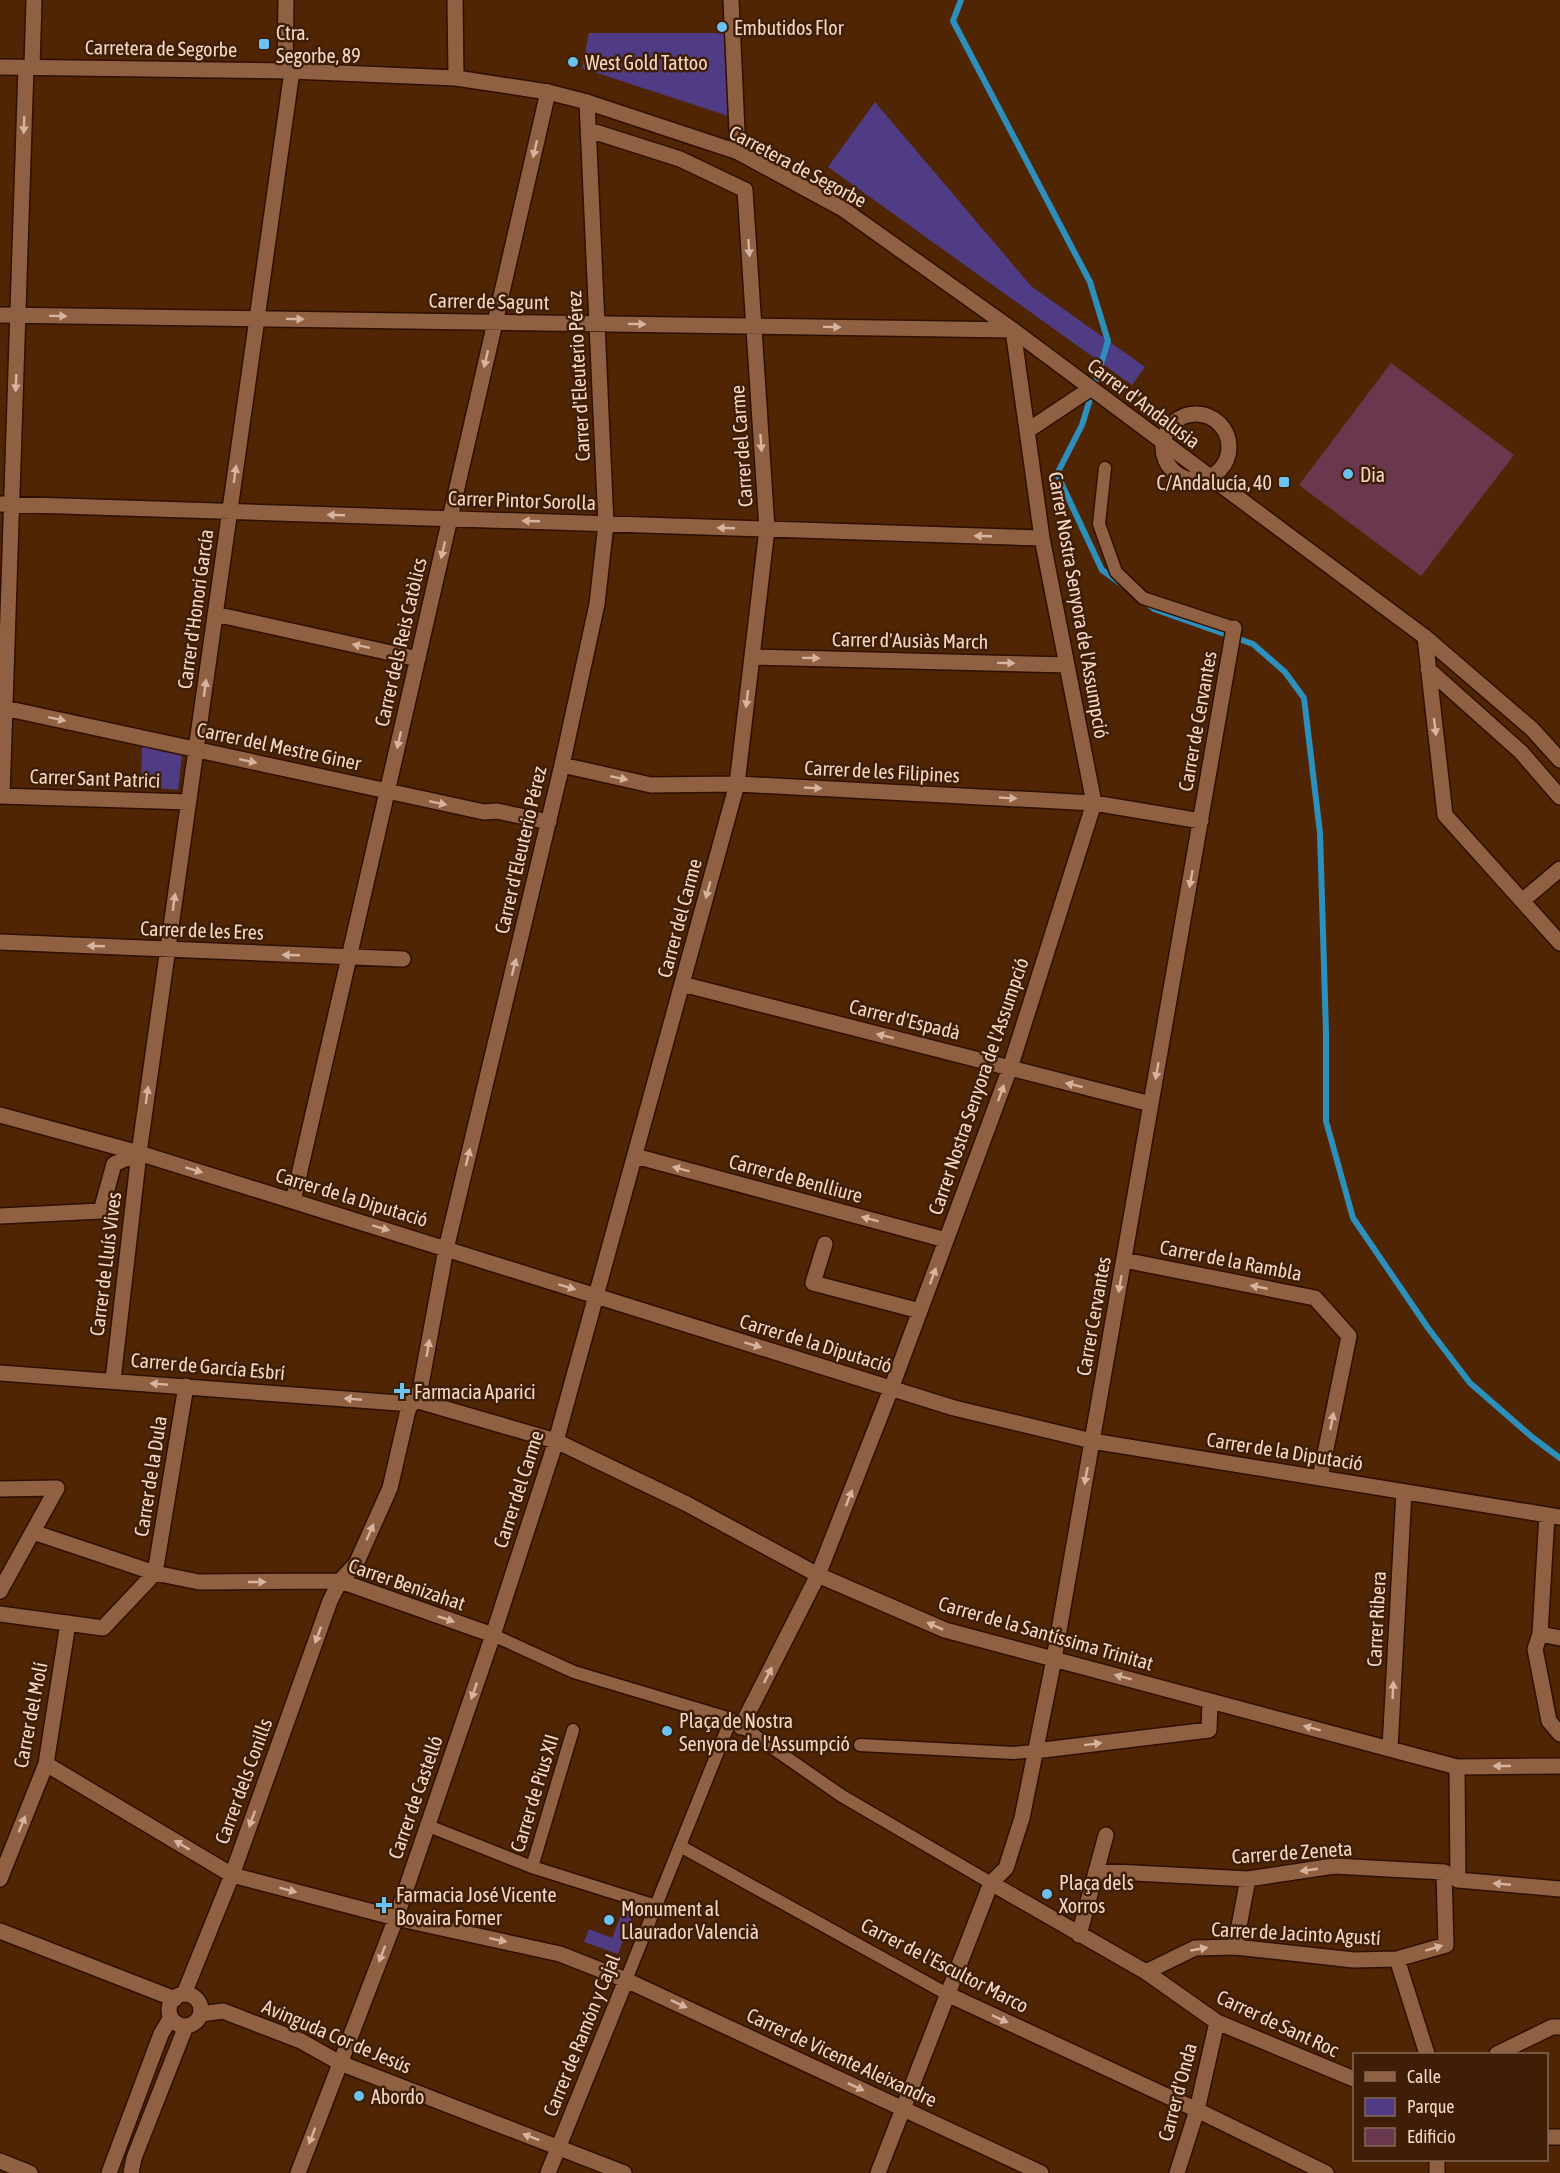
<svg xmlns="http://www.w3.org/2000/svg" width="1560" height="2173" viewBox="0 0 1560 2173" font-family="'Asap Condensed',sans-serif">
  <style>
    .green { fill: #4f3c84 }
    .lines { fill: none; stroke-linecap: round; stroke-linejoin: round }
    .stream { stroke: #2c8fbc; stroke-width: 6 }
    .building { fill: #6a384e }
    .pedestrian-casing { stroke: #2e0f00; stroke-width: 15 }
    .minor-casing { stroke: #2e0f00; stroke-width: 18 }
    .tertiary-casing { stroke: #2e0f00; stroke-width: 18 }
    .pedestrian { stroke: #906042; stroke-width: 12 }
    .minor { stroke: #906042; stroke-width: 15 }
    .tertiary { stroke: #906042; stroke-width: 15 }
    .oneway { fill: #d6b49f }
    .poi-dot { fill: #6ac3f1; stroke: #3f1e07; stroke-width: 2 }
    .labels { text-anchor: middle; dominant-baseline: central; stroke-width: 5; stroke-linejoin: round; paint-order: stroke }
    .poi-label { font-size: 20px; fill: #f4d8c7; stroke: #3f1e07; text-anchor: start }
    .street-label { font-size: 20px; fill: #f4d8c7; stroke: #3f1e07 }
  </style>
  <rect width="100%" height="100%" fill="#4f2504"/>
  <path class="green" d="M589 33H726L728 116 582 68Z
    M875 102 1031 286 1145 367 1132 385 828 167Z
    M142 745 182 755 178 790 141 786Z
    M625 1905 635 1909 618 1954 584 1942 589 1929 612 1938Z"/>
  <g class="lines">
    <path class="stream" d="M961 0 953 21 1090 282 1108 341 1082 425 1057 474 1102 570 1123 585
      M1145 602 1154 609 1253 644 1285 672 1304 698 1320 833 1326 1033V1121L1353 1218 1428 1328 1470 1383 1532 1437 1560 1458"/>
  </g>
  <path class="building" d="M1391 363 1514 455 1421 576 1299 485Z"/>
  <g class="lines">
    <defs>
      <path id="pedestrian" d="M1105 468 1099 524 1116 572 1143 598 1234 628
        M493 1635 574 1672 731 1719 842 1796 991 1883
        M860 1745 1014 1753 1035 1751
        M426 1825 532 1867 656 1906
        M680 1846 947 1994
        M532 1867 573 1730
        M626 1980 731 1719"/>
      <path id="minor" d="M455 0 456 78
        M731 0 738 152
        M32 67 34 0
        M285 71 286 0
        M0 315 1013 330 1042 538 1094 803 1010 1068 891 1389 818 1575 741 1727
        M1163 447a33 33 0 1 1 66 0a33 33 0 1 1-66 0Z
        M1027 431 1090 389
        M0 504 1042 538
        M215 614 418 659
        M1425 637 1445 815 1560 943
        M752 657 1067 665
        M1428 669 1521 752 1560 797
        M0 707 484 812 497 811 549 822
        M562 765 651 785 737 784 1094 803 1201 821
        M0 796 189 802
        M2 796 26 67
        M1522 901 1560 869
        M0 942 403 959
        M682 984 1151 1104
        M0 1115 139 1153 954 1408 1092 1441 1560 1517
        M635 1156 946 1240
        M293 1201 548 92
        M0 1216 101 1211 114 1164 139 1153
        M825 1244 813 1283 920 1311
        M1124 1260 1315 1298 1349 1336 1320 1478
        M0 1373 412 1404
        M113 1380 139 1153 292 71
        M415 1400 556 1441 687 1504 818 1575 945 1630 1457 1767 1560 1766
        M0 1489 57 1488 0 1591
        M1547 1515 1540 1634 1535 1649 1549 1721 1560 1734
        M33 1532 155 1573 186 1386
        M0 1614 103 1628 155 1573 199 1582 340 1581 493 1635
        M1540 1634 1560 1638
        M1390 1748 1404 1492
        M1035 1751 1209 1730 1210 1701
        M46 1764 232 1875 396 1918 560 1954 626 1980 1041 2173
        M1457 1767 1458 1880
        M1096 1871 1248 1879 1334 1866 1444 1872 1458 1880 1560 1889
        M0 1879 46 1764 68 1623
        M991 1883 1146 1972 1217 2022 1354 2079
        M1079 1935 1106 1835
        M1235 1947 1248 1879
        M1397 1959 1427 2054
        M1146 1972 1195 1948 1235 1947 1354 1960 1397 1959 1446 1945 1444 1872
        M184 1994 232 1875 330 1601 340 1581 356 1564 390 1488 408 1410 420 1390 446 1249 562 765 597 604 606 524 587 102
        M947 1994 1197 2110 1326 2173
        M1497 2054 1552 2027H1560
        M1546 2137H1560
        M1437 2160V2173
        M0 2161 30 2173
        M298 2173 396 1918 493 1635 556 1441 737 784 767 529 745 190 680 159 589 130
        M548 2173 626 1980
        M878 2173 991 1883 1006 1868 1022 1818 1054 1659 1234 628
        M1177 2173 1197 2110 1217 2022"/>
      <path id="tertiary" d="M0 67 292 71 456 78 548 92 587 102 738 152 843 209 1013 330 1425 637 1532 729 1560 760
        M0 1931 175 1999
        M169 2010a16 16 0 1 1 32 0a16 16 0 1 1-32 0Z
        M201 2014 223 2011 301 2041 340 2063 624 2173
        M109 2173 161 2034 171 2017
        M131 2173 134 2158 186 2026"/>
    </defs>
    <use href="#pedestrian" class="pedestrian-casing"/>
    <use href="#minor" class="minor-casing"/>
    <use href="#tertiary" class="tertiary-casing"/>
    <use href="#pedestrian" class="pedestrian"/>
    <use href="#minor" class="minor"/>
    <use href="#tertiary" class="tertiary"/>
  </g>
  <defs><path id="oneway-solid" d="M-6-.8H1V-3.2L6.5 0L1 3.2V.8H-6Z" transform="scale(1.5)"/></defs>
  <g class="oneway">
    <use href="#oneway-solid" transform="translate(24 125) rotate(92)"/>
    <use href="#oneway-solid" transform="translate(535 149) rotate(103)"/>
    <use href="#oneway-solid" transform="translate(749 248) rotate(86)"/>
    <use href="#oneway-solid" transform="translate(58 316) rotate(1)"/>
    <use href="#oneway-solid" transform="translate(295 319) rotate(1)"/>
    <use href="#oneway-solid" transform="translate(637 324) rotate(1)"/>
    <use href="#oneway-solid" transform="translate(832 327) rotate(1)"/>
    <use href="#oneway-solid" transform="translate(486 359) rotate(103)"/>
    <use href="#oneway-solid" transform="translate(16 383) rotate(92)"/>
    <use href="#oneway-solid" transform="translate(761 443) rotate(86)"/>
    <use href="#oneway-solid" transform="translate(235 474) rotate(-82)"/>
    <use href="#oneway-solid" transform="translate(336 515) rotate(-178)"/>
    <use href="#oneway-solid" transform="translate(531 521) rotate(-178)"/>
    <use href="#oneway-solid" transform="translate(726 528) rotate(-178)"/>
    <use href="#oneway-solid" transform="translate(983 536) rotate(-178)"/>
    <use href="#oneway-solid" transform="translate(443 550) rotate(103)"/>
    <use href="#oneway-solid" transform="translate(361 646) rotate(-168)"/>
    <use href="#oneway-solid" transform="translate(811 658) rotate(1)"/>
    <use href="#oneway-solid" transform="translate(1006 663) rotate(1)"/>
    <use href="#oneway-solid" transform="translate(205 688) rotate(-82)"/>
    <use href="#oneway-solid" transform="translate(747 699) rotate(97)"/>
    <use href="#oneway-solid" transform="translate(57 719) rotate(12)"/>
    <use href="#oneway-solid" transform="translate(1435 727) rotate(83)"/>
    <use href="#oneway-solid" transform="translate(399 740) rotate(103)"/>
    <use href="#oneway-solid" transform="translate(248 761) rotate(12)"/>
    <use href="#oneway-solid" transform="translate(619 778) rotate(12)"/>
    <use href="#oneway-solid" transform="translate(813 788) rotate(3)"/>
    <use href="#oneway-solid" transform="translate(1008 798) rotate(3)"/>
    <use href="#oneway-solid" transform="translate(438 803) rotate(12)"/>
    <use href="#oneway-solid" transform="translate(1191 879) rotate(100)"/>
    <use href="#oneway-solid" transform="translate(708 890) rotate(105)"/>
    <use href="#oneway-solid" transform="translate(174 902) rotate(-82)"/>
    <use href="#oneway-solid" transform="translate(96 946) rotate(-178)"/>
    <use href="#oneway-solid" transform="translate(291 955) rotate(-178)"/>
    <use href="#oneway-solid" transform="translate(514 967) rotate(-76)"/>
    <use href="#oneway-solid" transform="translate(885 1036) rotate(-166)"/>
    <use href="#oneway-solid" transform="translate(1157 1071) rotate(100)"/>
    <use href="#oneway-solid" transform="translate(1074 1085) rotate(-166)"/>
    <use href="#oneway-solid" transform="translate(1001 1093) rotate(-70)"/>
    <use href="#oneway-solid" transform="translate(147 1095) rotate(-82)"/>
    <use href="#oneway-solid" transform="translate(468 1157) rotate(-76)"/>
    <use href="#oneway-solid" transform="translate(681 1169) rotate(-165)"/>
    <use href="#oneway-solid" transform="translate(194 1170) rotate(17)"/>
    <use href="#oneway-solid" transform="translate(870 1219) rotate(-165)"/>
    <use href="#oneway-solid" transform="translate(381 1228) rotate(17)"/>
    <use href="#oneway-solid" transform="translate(933 1276) rotate(-70)"/>
    <use href="#oneway-solid" transform="translate(1120 1284) rotate(100)"/>
    <use href="#oneway-solid" transform="translate(567 1287) rotate(17)"/>
    <use href="#oneway-solid" transform="translate(1259 1287) rotate(-169)"/>
    <use href="#oneway-solid" transform="translate(753 1345) rotate(17)"/>
    <use href="#oneway-solid" transform="translate(428 1348) rotate(-80)"/>
    <use href="#oneway-solid" transform="translate(159 1384) rotate(-175)"/>
    <use href="#oneway-solid" transform="translate(353 1399) rotate(-175)"/>
    <use href="#oneway-solid" transform="translate(1332 1421) rotate(-79)"/>
    <use href="#oneway-solid" transform="translate(1086 1476) rotate(100)"/>
    <use href="#oneway-solid" transform="translate(849 1498) rotate(-69)"/>
    <use href="#oneway-solid" transform="translate(370 1532) rotate(-66)"/>
    <use href="#oneway-solid" transform="translate(257 1582)"/>
    <use href="#oneway-solid" transform="translate(446 1619) rotate(19)"/>
    <use href="#oneway-solid" transform="translate(935 1626) rotate(-156)"/>
    <use href="#oneway-solid" transform="translate(318 1635) rotate(110)"/>
    <use href="#oneway-solid" transform="translate(768 1675) rotate(-63)"/>
    <use href="#oneway-solid" transform="translate(1123 1677) rotate(-165)"/>
    <use href="#oneway-solid" transform="translate(1393 1690) rotate(-87)"/>
    <use href="#oneway-solid" transform="translate(474 1691) rotate(109)"/>
    <use href="#oneway-solid" transform="translate(1312 1728) rotate(-165)"/>
    <use href="#oneway-solid" transform="translate(1093 1744) rotate(-7)"/>
    <use href="#oneway-solid" transform="translate(1502 1766) rotate(180)"/>
    <use href="#oneway-solid" transform="translate(252 1819) rotate(110)"/>
    <use href="#oneway-solid" transform="translate(22 1824) rotate(-68)"/>
    <use href="#oneway-solid" transform="translate(182 1845) rotate(-149)"/>
    <use href="#oneway-solid" transform="translate(1309 1870) rotate(172)"/>
    <use href="#oneway-solid" transform="translate(1502 1884) rotate(-175)"/>
    <use href="#oneway-solid" transform="translate(288 1890) rotate(15)"/>
    <use href="#oneway-solid" transform="translate(498 1940) rotate(12)"/>
    <use href="#oneway-solid" transform="translate(1434 1948) rotate(-17)"/>
    <use href="#oneway-solid" transform="translate(1199 1949) rotate(-10)"/>
    <use href="#oneway-solid" transform="translate(382 1954) rotate(111)"/>
    <use href="#oneway-solid" transform="translate(679 2004) rotate(25)"/>
    <use href="#oneway-solid" transform="translate(1000 2019) rotate(25)"/>
    <use href="#oneway-solid" transform="translate(856 2087) rotate(25)"/>
    <use href="#oneway-solid" transform="translate(312 2136) rotate(111)"/>
    <use href="#oneway-solid" transform="translate(531 2137) rotate(-159)"/>
  </g>
  <g class="poi-dot">
    <circle cx="722" cy="27" r="6"/>
    <rect x="258" y="38" width="12" height="12" rx="3"/>
    <circle cx="573" cy="62" r="6"/>
    <circle cx="1348" cy="474" r="6"/>
    <rect x="1278" y="476" width="12" height="12" rx="3"/>
    <path d="M399 1382h6v6h6v6h-6v6h-6v-6h-6v-6h6z"/>
    <circle cx="667" cy="1731" r="6"/>
    <circle cx="1047" cy="1894" r="6"/>
    <path d="M381 1896h6v6h6v6h-6v6h-6v-6h-6v-6h6z"/>
    <circle cx="609" cy="1920" r="6"/>
    <circle cx="359" cy="2096" r="6"/>
  </g>
  <g class="labels">
    <g class="poi-label">
      <text x="734" y="27">Embutidos Flor</text>
      <text x="276" y="32">Ctra.<tspan x="276" dy="23">Segorbe, 89</tspan></text>
      <text x="585" y="62">West Gold Tattoo</text>
      <text x="1360" y="474">Dia</text>
      <text x="1272" y="482" text-anchor="end">C/Andalucía, 40</text>
      <text x="414" y="1391">Farmacia Aparici</text>
      <text x="679" y="1720">Plaça de Nostra<tspan x="679" dy="23">Senyora de l'Assumpció</tspan></text>
      <text x="1059" y="1882">Plaça dels<tspan x="1059" dy="23">Xorros</tspan></text>
      <text x="396" y="1894">Farmacia José Vicente<tspan x="396" dy="23">Bovaira Forner</tspan></text>
      <text x="621" y="1908">Monument al<tspan x="621" dy="23">Llaurador Valencià</tspan></text>
      <text x="371" y="2096">Abordo</text>
    </g>
    <g class="street-label">
      <text transform="translate(161 48) rotate(1)">Carretera de Segorbe</text>
      <text transform="translate(798 166) rotate(28)">Carretera de Segorbe</text>
      <text transform="translate(489 301) rotate(1)">Carrer de Sagunt</text>
      <text transform="translate(578 376) rotate(-93)">Carrer d'Eleuterio Pérez</text>
      <text transform="translate(1144 403) rotate(37)">Carrer d'Andalusia</text>
      <text transform="translate(741 446) rotate(-94)">Carrer del Carme</text>
      <text transform="translate(522 500) rotate(2)">Carrer Pintor Sorolla</text>
      <text transform="translate(1079 605) rotate(80)">Carrer Nostra Senyora de l'Assumpció</text>
      <text transform="translate(195 609) rotate(-82)">Carrer d'Honori García</text>
      <text transform="translate(910 640) rotate(1)">Carrer d'Ausiàs March</text>
      <text transform="translate(400 642) rotate(-77)">Carrer dels Reis Catòlics</text>
      <text transform="translate(1197 721) rotate(-80)">Carrer de Cervantes</text>
      <text transform="translate(279 746) rotate(12)">Carrer del Mestre Giner</text>
      <text transform="translate(882 771) rotate(3)">Carrer de les Filipines</text>
      <text transform="translate(95 778) rotate(2)">Carrer Sant Patrici</text>
      <text transform="translate(520 850) rotate(-77)">Carrer d'Eleuterio Pérez</text>
      <text transform="translate(679 918) rotate(-75)">Carrer del Carme</text>
      <text transform="translate(202 930) rotate(2)">Carrer de les Eres</text>
      <text transform="translate(905 1019) rotate(14)">Carrer d'Espadà</text>
      <text transform="translate(978 1086) rotate(-71)">Carrer Nostra Senyora de l'Assumpció</text>
      <text transform="translate(796 1178) rotate(15)">Carrer de Benlliure</text>
      <text transform="translate(352 1197) rotate(17)">Carrer de la Diputació</text>
      <text transform="translate(1231 1260) rotate(11)">Carrer de la Rambla</text>
      <text transform="translate(105 1264) rotate(-83)">Carrer de Lluís Vives</text>
      <text transform="translate(1093 1316) rotate(-80)">Carrer Cervantes</text>
      <text transform="translate(816 1343) rotate(17)">Carrer de la Diputació</text>
      <text transform="translate(208 1366) rotate(5)">Carrer de García Esbrí</text>
      <text transform="translate(1285 1451) rotate(9)">Carrer de la Diputació</text>
      <text transform="translate(150 1476) rotate(-81)">Carrer de la Dula</text>
      <text transform="translate(518 1489) rotate(-72)">Carrer del Carme</text>
      <text transform="translate(407 1584) rotate(19)">Carrer Benizahat</text>
      <text transform="translate(1376 1619) rotate(-87)">Carrer Ribera</text>
      <text transform="translate(1046 1633) rotate(16)">Carrer de la Santíssima Trinitat</text>
      <text transform="translate(30 1715) rotate(-79)">Carrer del Molí</text>
      <text transform="translate(243 1781) rotate(-70)">Carrer dels Conills</text>
      <text transform="translate(534 1793) rotate(-73)">Carrer de Pius XII</text>
      <text transform="translate(415 1797) rotate(-71)">Carrer de Castelló</text>
      <text transform="translate(1292 1852) rotate(-4)">Carrer de Zeneta</text>
      <text transform="translate(1296 1933) rotate(3)">Carrer de Jacinto Agustí</text>
      <text transform="translate(945 1965) rotate(27)">Carrer de l'Escultor Marco</text>
      <text transform="translate(1278 2023) rotate(25)">Carrer de Sant Roc</text>
      <text transform="translate(581 2035) rotate(-68)">Carrer de Ramón y Cajal</text>
      <text transform="translate(337 2036) rotate(23)">Avinguda Cor de Jesús</text>
      <text transform="translate(842 2057) rotate(25)">Carrer de Vicente Aleixandre</text>
      <text transform="translate(1177 2092) rotate(-75)">Carrer d'Onda</text>
    </g>
  </g>
  <rect x="1353" y="2053" width="195" height="108" fill="#3f1e07" stroke="#876854" stroke-width="1.5"/>
  <rect x="1365" y="2072" width="30" height="9" fill="#906042" stroke="#876854" stroke-width="1.5"/>
  <text x="1407" y="2083" font-size="18" fill="#f4d8c7">Calle</text>
  <rect x="1365" y="2098" width="30" height="18" fill="#4f3c84" stroke="#876854" stroke-width="1.5"/>
  <text x="1407" y="2113" font-size="18" fill="#f4d8c7">Parque</text>
  <rect x="1365" y="2128" width="30" height="18" fill="#6a384e" stroke="#876854" stroke-width="1.5"/>
  <text x="1407" y="2143" font-size="18" fill="#f4d8c7">Edificio</text>
</svg>
